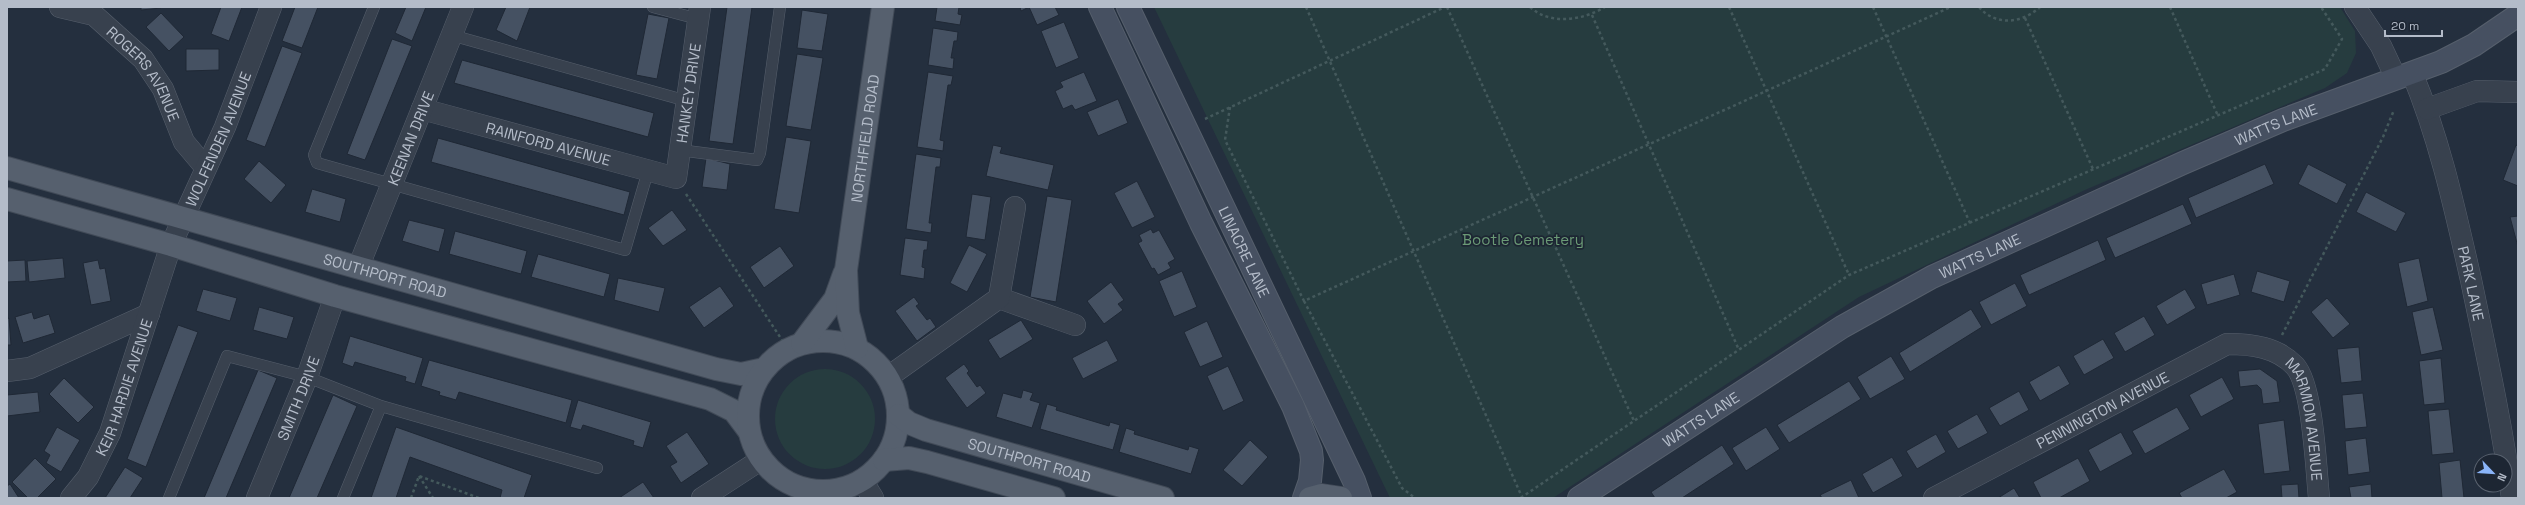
<svg xmlns="http://www.w3.org/2000/svg" width="2525" height="505" viewBox="0 0 2525 505" font-family="'Space Grotesk',sans-serif">
  <style>
    .green { fill: #263c3f }
    .building { fill: #455162; stroke: #1f2835 }
    .lines { fill: none; stroke-linecap: round; stroke-linejoin: round }
    .lane-casing { stroke: #565f6c; stroke-width: 12 }
    .street-casing { stroke: #565f6c; stroke-width: 22 }
    .secondary-casing { stroke: #565f6c; stroke-width: 24 }
    .primary-casing { stroke: #414a57; stroke-width: 24 }
    .path { stroke: #44595c; stroke-width: 2.5; stroke-dasharray: 3 3; stroke-linecap: butt }
    .lane { stroke: #38414e; stroke-width: 11 }
    .street { stroke: #38414e; stroke-width: 21 }
    .secondary { stroke: #465061; stroke-width: 22 }
    .primary { stroke: #56606e; stroke-width: 22 }
    .labels { text-anchor: middle; dominant-baseline: central; stroke-width: 3.5; stroke-linejoin: round; paint-order: stroke }
    .street-label { font-size: 15px; fill: #b4bcc9; stroke: #1d2633 }
    .park-label { font-size: 15px; fill: #6b9a76; stroke: #1d2633 }
  </style>
  <rect width="100%" height="100%" fill="#242f3e"/>
  <path class="green" d="M1154 7H2340L2355 31 2356 53 2347 73 2325 88 2085 190 1859 297 1553 498H1390Z
    M775 419a50 50 0 1 1 100 0a50 50 0 1 1-100 0Z"/>
  <path class="building" d="M141 7H161V8L141 10Z
    M221 7H242L229 41 211 34Z
    M295 7H318L302 48 282 41Z
    M406 7H426L412 41 395 33Z
    M506 7H530L517 41 496 30Z
    M727 7H752L733 144 709 141Z
    M937 7H959L958 14 962 15 960 25 935 21Z
    M1020 7H1055L1059 15 1037 25 1029 7 1021 11Z
    M802 10 828 14 822 51 797 48Z
    M161 13 184 37 169 51 146 27Z
    M648 14 669 18 657 79 636 75Z
    M1064 22 1079 58 1056 68 1041 31Z
    M933 28 958 32 957 41H954L951 58H954L953 69 928 65Z
    M392 39 412 46 365 160 347 154Z
    M282 46 302 53 265 147 246 140Z
    M186 49H219V70L186 71Z
    M797 54 823 58 811 130 786 126Z
    M462 60 654 113 648 137 454 83Z
    M928 72 953 76 951 85H948L940 140 944 141 943 151 917 147Z
    M1084 72 1097 101 1075 110 1072 105 1063 109 1055 91 1063 87 1060 82Z
    M1118 99 1128 123 1098 136 1087 112Z
    M786 137 811 141 799 213 774 209Z
    M438 138 630 192 624 215 431 162Z
    M993 145 1002 147 1000 153 1054 165 1048 190 986 176Z
    M2516 145 2518 146V186L2503 180Z
    M916 154 941 158 940 167H936L929 223H932L931 233 906 229Z
    M706 158 730 164 727 190 702 187Z
    M259 161 286 185 271 203 244 179Z
    M2265 164 2274 184 2196 218 2188 198Z
    M2308 164 2347 184 2337 204 2298 184Z
    M1137 181 1155 217 1132 228 1114 193Z
    M312 189 346 199 340 222 305 212Z
    M2366 192 2406 213 2396 232 2356 212Z
    M972 194 991 197 985 240 966 237Z
    M1047 196 1072 200 1056 302 1030 297Z
    M2183 204 2192 224 2115 258 2106 238Z
    M672 210 687 230 663 246 648 228Z
    M2518 216V247L2510 217Z
    M409 220 445 229 439 252 402 241Z
    M1151 229 1153 233 1159 230 1175 259 1168 263 1171 268 1158 275 1154 268 1152 269 1138 243 1142 241 1139 235Z
    M455 231 527 251 521 274 449 254Z
    M905 238 928 241 927 250H924L922 267 925 268 924 279 900 275Z
    M2098 240 2106 260 2029 295 2020 275Z
    M969 245 987 254 967 292 950 283Z
    M780 246 794 266 764 288 750 267Z
    M538 254 610 274 604 297 531 277Z
    M63 258 65 278 29 282 27 261Z
    M2419 258 2428 301 2407 307 2398 263Z
    M25 260 26 281 7 282V261Z
    M98 260 100 269 105 268 111 301 91 305 83 263Z
    M1182 271 1197 307 1174 317 1159 281Z
    M2257 271 2290 281 2284 302 2251 292Z
    M2234 274 2240 295 2207 305 2201 284Z
    M618 278 665 288 659 312 614 300Z
    M1111 282 1124 300 1118 304 1123 310 1104 324 1087 301Z
    M2015 283 2027 306 1991 325 1979 302Z
    M720 286 734 306 704 328 689 307Z
    M203 289 237 298 230 321 196 311Z
    M2185 289 2196 308 2167 325 2156 306Z
    M914 297 919 304 916 306 927 320 930 318 936 327 917 341 895 311Z
    M2327 298 2350 324 2333 338 2311 312Z
    M259 307 294 317 287 339 253 330Z
    M2433 307 2443 350 2421 355 2412 312Z
    M1971 309 1982 327 1910 372 1899 353Z
    M32 312 34 319 49 314 55 333 23 343 15 317Z
    M2144 316 2155 335 2125 352 2114 333Z
    M9 318 11 345H7V319Z
    M1021 320 1033 339 1000 359 988 340Z
    M1207 321 1223 357 1200 367 1184 332Z
    M178 325 198 332 146 467 127 459Z
    M350 336 423 358 415 384 405 381 406 377 355 362 353 367 342 363Z
    M2103 339 2114 358 2084 375 2073 356Z
    M1107 340 1118 361 1083 379 1072 358Z
    M2359 347 2362 381 2341 383 2337 349Z
    M1891 356 1905 379 1870 399 1857 377Z
    M2441 358 2445 403 2424 405 2419 361Z
    M429 360 572 400 566 423 459 392 456 400 439 395 440 392 421 386Z
    M964 364 969 371 967 373 977 387 980 385 986 393 967 408 945 378Z
    M2059 365 2070 384 2040 401 2029 382Z
    M1228 366 1244 401 1223 411 1207 376Z
    M2260 369 2277 381 2280 402 2263 404 2261 389 2257 385 2240 387 2238 371Z
    M258 370 277 378 226 498H204Z
    M2222 377 2234 399 2201 417 2189 395Z
    M64 378 94 407 78 423 49 394Z
    M1849 381 1861 399 1789 443 1777 425Z
    M1023 390 1033 393 1030 400 1040 403 1032 428 996 417 1003 393 1021 398Z
    M2019 391 2029 410 2000 426 1989 408Z
    M38 392 40 412 7 416V395Z
    M2363 393 2367 427 2345 429 2342 395Z
    M333 395 357 406 317 498H289Z
    M578 400 651 422 643 448 633 445 634 441 583 425 581 430 570 427Z
    M1047 404 1057 407 1056 410 1109 426 1110 422 1120 425 1113 450 1040 429Z
    M2177 407 2190 429 2145 454 2132 431Z
    M2449 409 2454 453 2432 455 2428 411Z
    M1977 414 1988 433 1958 449 1947 431Z
    M2284 420 2290 471 2264 474 2258 424Z
    M57 427 80 440 61 472 46 463 50 455 44 451Z
    M396 427 532 475 524 498H500L502 490 410 457 396 498H371Z
    M1766 427 1780 449 1746 471 1732 448Z
    M1126 428 1135 431 1134 434 1188 450 1189 446 1199 449 1191 474 1119 452Z
    M687 432 709 464 681 483 670 466 677 462 666 446Z
    M2121 432 2133 454 2100 472 2088 450Z
    M1936 434 1946 452 1917 469 1906 451Z
    M2366 438 2370 472 2348 475 2345 441Z
    M1250 440 1268 457 1242 486 1223 470Z
    M1722 445 1734 464 1682 498H1655L1651 492Z
    M1892 457 1903 476 1873 493 1862 474Z
    M35 458 56 479 37 498H28L12 482Z
    M2078 458 2090 481 2059 498H2041L2033 482Z
    M2460 460 2464 498H2442L2439 463Z
    M125 467 143 478 130 498H105Z
    M2224 469 2237 492 2226 498H2182L2179 493Z
    M1851 480 1859 498H1822L1820 495Z
    M643 482 654 498H619Z
    M10 484 19 498H7V486Z
    M2298 484 2299 498H2282L2281 485Z
    M2371 484 2372 498H2351L2349 487Z
    M2014 488 2020 498H1998Z"/>
  <g class="lines">
    <defs>
      <path id="lane" d="M374 7 314 155 317 163 625 250 648 171
        M653 7 698 19
        M451 35 687 101
        M679 150 757 160 760 153 780 7
        M169 498 227 356 307 377 381 406 597 468
        M343 498 381 406"/>
      <g id="street">
        <path id="s1" d="M60 7 94 15 143 59 163 89 184 142 205 167"/>
        <path d="M2355 7 2381 46 2396 78"/>
        <path id="s2" d="M2412 73C2440 140 2455 210 2471 280 2486 352 2502 425 2512 498"/>
        <path id="s3" d="M422 109 676 178 700 7"/>
        <path d="M2427 109 2477 91 2518 92"/>
        <path id="s4" d="M358 268 463 7"/>
        <path d="M999 298 1075 325"/>
        <path d="M7 371 30 368 149 314"/>
        <path d="M888 377 999 298 1015 207"/>
        <path d="M862 480 873 498"/>
        <path id="s5" d="M71 498 88 477 110 433 171 245 225 127 271 7"/>
        <path id="s6" d="M257 498 307 377 335 296"/>
        <path d="M702 498 762 459"/>
        <path id="s7" d="M1934 498 2227 344C2252 344 2277 347 2295 366 2313 386 2316 469 2319 498"/>
      </g>
      <g id="secondary">
        <path d="M1100 7 1201 223 1293 406 1311 451 1312 460 1310 481 1304 498"/>
        <path id="s8" d="M1128 7 1354 481 1360 498"/>
        <path id="s9" d="M1579 498 1842 327 1932 277 2183 163 2283 120 2441 62 2474 45 2518 15"/>
      </g>
      <g id="primary">
        <path id="s10" d="M7 168 716 369 741 374 764 369"/>
        <path d="M7 199 171 245 335 296 710 399 734 411 749 431"/>
        <circle cx="823" cy="416" r="75"/>
        <path d="M802 343 835 299 844 274"/>
        <path id="s11" d="M857 348 848 313 846 270 883 7"/>
        <path id="s12" d="M899 415 909 423 926 430 1163 498"/>
        <path d="M884 460 909 458 927 462 1054 498"/>
        <path d="M1310 498 1321 495 1341 498"/>
      </g>
    </defs>
    <use href="#lane" class="lane-casing"/>
    <use href="#street" class="street-casing"/>
    <use href="#secondary" class="secondary-casing"/>
    <use href="#primary" class="primary-casing"/>
    <path class="path" d="M1306 7 1522 497 1849 275 2325 69 2342 39 2321 7
      M1447 7 1634 421
      M1530 7C1551 26 1583 20 1605 7
      M1729 7 1849 275
      M1873 7 1970 223
      M1979 7C1996 27 2023 23 2040 7
      M2170 7 2218 116
      M1592 15 1739 350
      M2025 18 2093 169
      M1230 107 1225 140 1304 301 1951 7
      M1205 119 1445 7
      M686 194 782 340
      M1304 301 1402 488 1415 498
      M2282 335 2383 137 2394 110
      M419 476 433 498
      M411 498 419 476 479 498"/>
    <use href="#lane" class="lane"/>
    <use href="#street" class="street"/>
    <use href="#secondary" class="secondary"/>
    <use href="#primary" class="primary"/>
  </g>
  <g class="labels">
    <g class="street-label">
      <text stroke="none"><textPath href="#s1" startOffset="113">ROGERS AVENUE</textPath></text>
      <text stroke="none"><textPath href="#s3" startOffset="349">HANKEY DRIVE</textPath></text>
      <text stroke="none"><textPath href="#s9" startOffset="793">WATTS LANE</textPath></text>
      <text stroke="none"><textPath href="#s5" startOffset="390">WOLFENDEN AVENUE</textPath></text>
      <text stroke="none"><textPath href="#s4" startOffset="140">KEENAN DRIVE</textPath></text>
      <text stroke="none"><textPath href="#s11" startOffset="212">NORTHFIELD ROAD</textPath></text>
      <text stroke="none"><textPath href="#s3" startOffset="131">RAINFORD AVENUE</textPath></text>
      <text stroke="none"><textPath href="#s8" startOffset="271">LINACRE LANE</textPath></text>
      <text stroke="none"><textPath href="#s9" startOffset="469">WATTS LANE</textPath></text>
      <text stroke="none"><textPath href="#s10" startOffset="393">SOUTHPORT ROAD</textPath></text>
      <text stroke="none"><textPath href="#s2" startOffset="219">PARK LANE</textPath></text>
      <text stroke="none"><textPath href="#s5" startOffset="124">KEIR HARDIE AVENUE</textPath></text>
      <text stroke="none"><textPath href="#s6" startOffset="108">SMITH DRIVE</textPath></text>
      <text stroke="none"><textPath href="#s7" startOffset="190">PENNINGTON AVENUE</textPath></text>
      <text stroke="none"><textPath href="#s9" startOffset="145">WATTS LANE</textPath></text>
      <text stroke="none"><textPath href="#s7" startOffset="459">MARMION AVENUE</textPath></text>
      <text stroke="none"><textPath href="#s12" startOffset="139">SOUTHPORT ROAD</textPath></text>
    </g>
    <g class="park-label">
      <text x="1523" y="239">Bootle Cemetery</text>
    </g>
  </g>
  <rect width="2525" height="505" fill="none" stroke="#b4bcc9" stroke-width="16"/>
  <g transform="translate(2493 473) rotate(115)"><circle r="19" fill="#1d2633" stroke="#59626f"/>
  <path d="M0-3L7 15L0 10L-7 15Z" fill="#8ab4f8"/>
  <text y="-6" font-size="11" font-weight="bold" text-anchor="middle" fill="#b4bcc9">N</text>
  </g>
  <path d="M2385 30v6h57v-6" fill="none" stroke="#b4bcc9" stroke-width="2"/>
  <text x="2391" y="30" font-size="12" fill="#b4bcc9" stroke="#1d2633" stroke-width="3" paint-order="stroke">20 m</text>
</svg>
